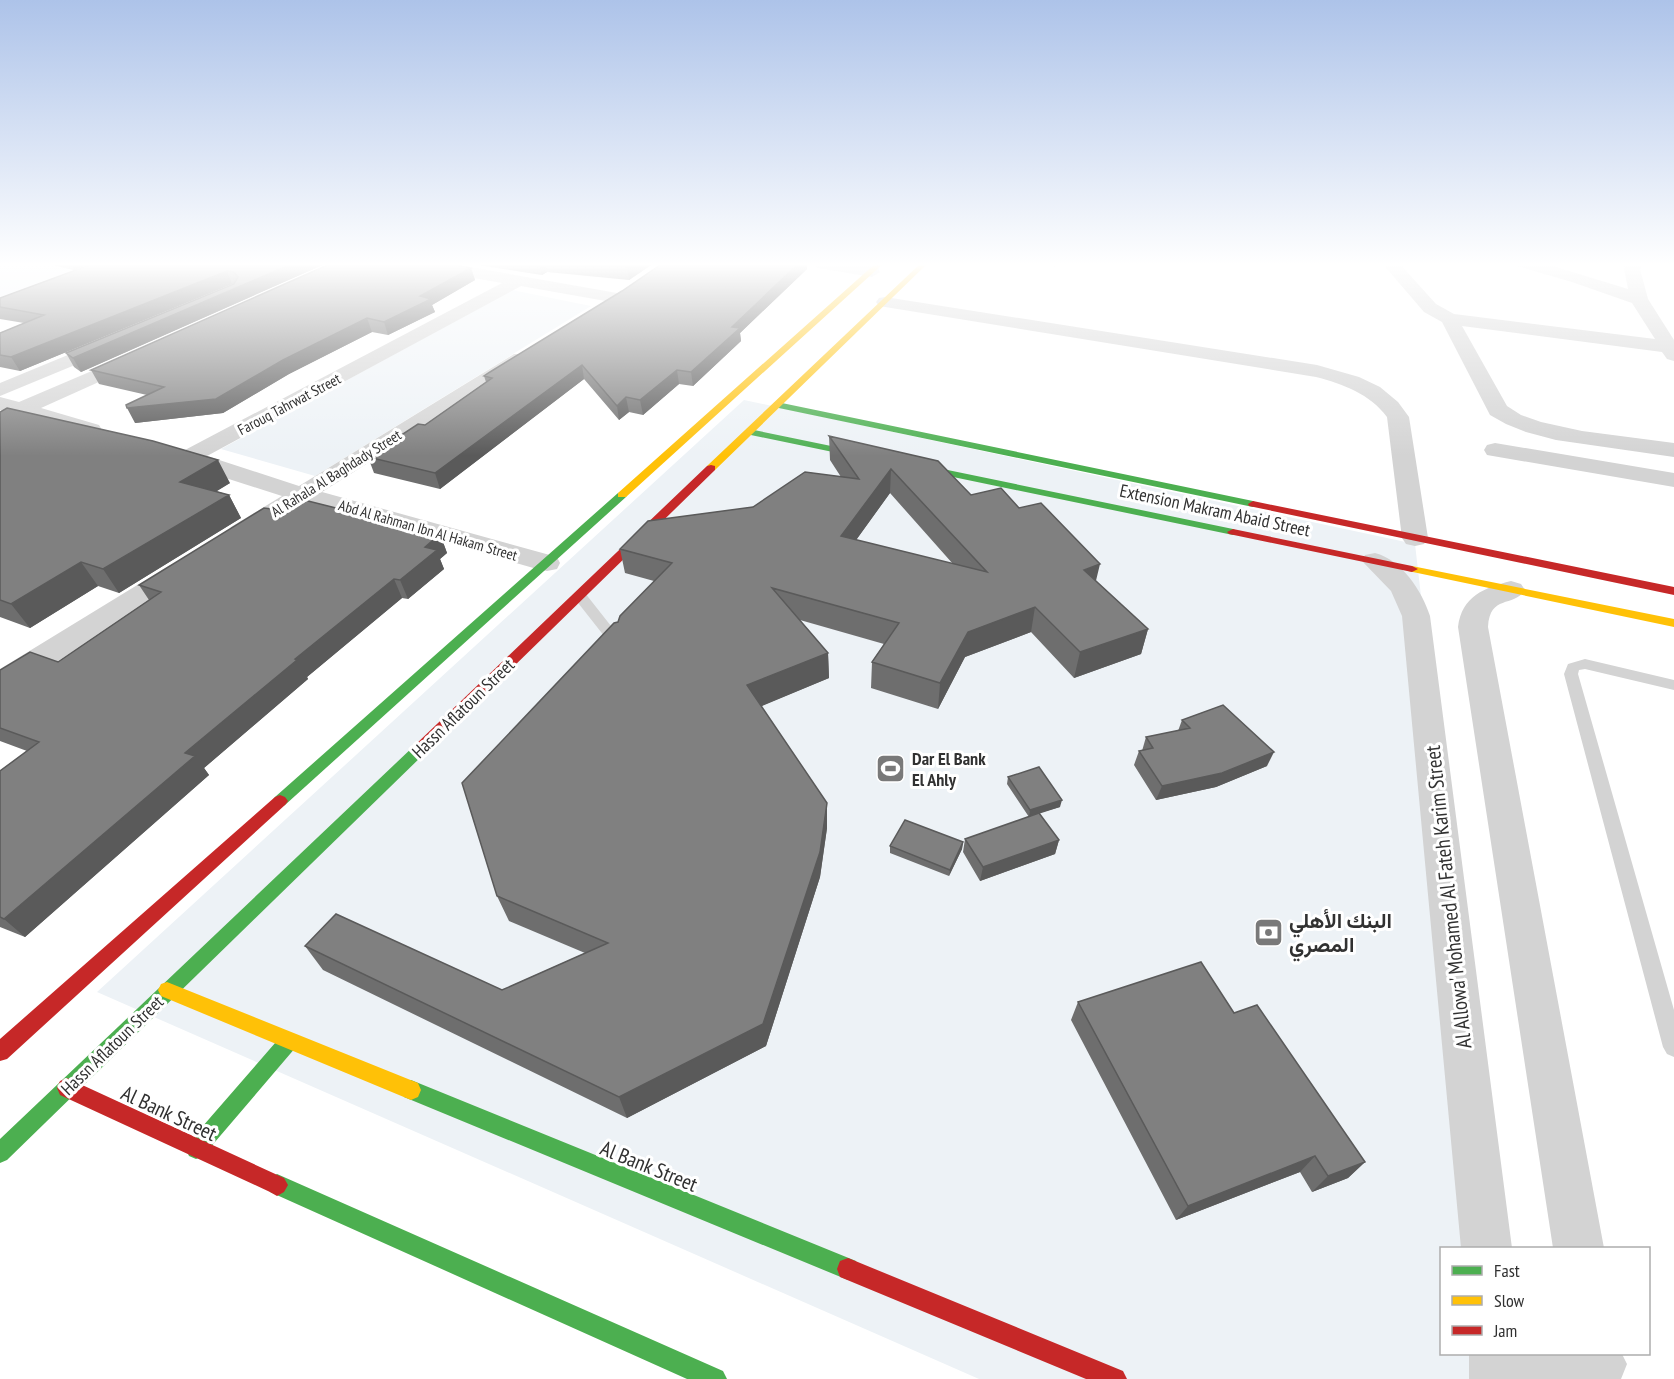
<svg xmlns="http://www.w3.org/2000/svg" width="1674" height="1379" viewBox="0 0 1674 1379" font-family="'PT Sans Narrow',Vazirmatn,sans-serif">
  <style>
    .green { fill: #edf2f6 }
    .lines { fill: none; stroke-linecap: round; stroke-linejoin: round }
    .lane { fill: #d3d3d3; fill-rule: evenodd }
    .street { fill: #d3d3d3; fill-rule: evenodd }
    .fast { fill: #4caf50; fill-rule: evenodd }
    .slow { fill: #ffc107; fill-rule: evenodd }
    .jam { fill: #c62828; fill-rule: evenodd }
    .wall { fill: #6e6e6e; fill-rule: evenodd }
    .shaded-wall { fill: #5a5a5a }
    .building { fill: #808080; stroke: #5a5a5a; stroke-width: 1.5; fill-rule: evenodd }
    .labels { text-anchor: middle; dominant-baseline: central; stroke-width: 6; stroke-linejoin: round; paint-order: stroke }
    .far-street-label { font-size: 15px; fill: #313131; stroke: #fff }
    .street-label { font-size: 18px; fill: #313131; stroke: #fff }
    .poi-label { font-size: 18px; font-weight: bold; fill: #313131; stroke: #fff; text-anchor: start }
    .near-street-label { font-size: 21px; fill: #313131; stroke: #fff }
    .near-poi-label { font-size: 21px; font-weight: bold; fill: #313131; stroke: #fff; text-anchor: start }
  </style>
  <rect width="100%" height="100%" fill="#fff"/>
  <path class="green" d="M0 263H43L58 267 108 263 0 303Z
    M512 290 591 306 315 476 221 449Z
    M744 400 1415 544 1496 1248H1442V1354H1508L1511 1379H979L97 992Z"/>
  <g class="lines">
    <path class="lane" d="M1051 263H1059L1054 267Z
      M580 592 585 593 622 640 624 643 622 646H612L575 599 573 596 575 593Z
      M1585 659 1674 680V690L1585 669 1579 670 1578 674 1674 1010V1057L1667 1054 1663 1047 1564 674 1568 664Z"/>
    <path class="street" d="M409 263H448L617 293 623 294 626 298 623 302 617 303 521 286 207 456 299 486 514 354H528L531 358 528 362 322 492 557 557 560 563 557 569 547 571 537 569 305 503 249 539 240 541 231 539 227 533 231 527 282 496 179 463 170 456 174 451 185 450 502 283 417 268Z
      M810 263H850L878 268 880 272 872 277 818 268Z
      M1382 263H1399L1436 304 1454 314 1655 339 1632 303 1572 282 1517 266 1515 263H1543L1628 289 1624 268 1627 263H1645L1640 269 1648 299 1674 340V361L1667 359 1662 352 1462 326 1507 406 1521 415 1541 422 1582 431 1674 443V457L1556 440 1526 432 1506 424 1490 415 1442 322 1424 312Z
      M885 297 1317 365 1359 377 1380 387 1398 402 1409 417 1428 538 1424 544 1415 546 1406 544 1402 538 1387 417C1370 394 1343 384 1316 377L879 306 876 302 879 298Z
      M109 338 116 340 119 344 116 348 0 396V383Z
      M134 353 141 355 144 359 141 363 41 408 99 425 102 430 99 435 91 437 22 416 12 419 4 418 1 413 3 411 0 410V397L19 402Z
      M1495 443 1674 473V487L1487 455 1484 450 1487 445Z
      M1375 553C1402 560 1422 591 1430 616L1512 1248H1461L1402 616 1391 591 1362 561 1365 555Z
      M180 563 190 565 194 571 190 577 11 691 0 694V669L170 565Z
      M1511 581 1521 584 1525 590C1513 608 1490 594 1488 627L1604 1248H1553L1458 627C1462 596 1484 588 1511 581Z
      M1469 1354H1622L1627 1364 1621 1379H1469Z"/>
    <path class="fast" d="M777 402 1253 501 1258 504 1253 507 774 407V403Z
      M749 429 1233 529 1239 532 1233 535 746 434V430Z
      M622 492 627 495 626 497 285 805 280 807 275 805 272 801 275 797 618 493Z
      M420 744 425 745 427 749 425 753 7 1160 0 1163V1139L415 745Z
      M289 1032 296 1035 298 1041 296 1047 203 1156 196 1159 189 1156 186 1149 189 1142 282 1035Z
      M411 1080 856 1261 859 1269 856 1277 848 1280 404 1097 401 1090 404 1083Z
      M277 1174 723 1371 727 1379H687L270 1192 266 1185 270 1178Z"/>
    <path class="slow" d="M876 263H884L626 497H618V493Z
      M921 263H928L715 470H707V466Z
      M1412 566 1674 619V627L1408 571 1406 569 1408 567Z
      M167 982 418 1083 421 1090 418 1097 411 1100 161 996 158 990 161 984Z"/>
    <path class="jam" d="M711 465 715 466V470L425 753H415L413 749 415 745 707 466Z
      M1253 501 1674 587V595L1249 506 1248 504Z
      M1233 529 1412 566 1418 569 1412 572 1229 534 1227 532Z
      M280 795 285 797 288 801 285 805 7 1059 0 1061V1039L275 797Z
      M67 1078 284 1178 288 1185 284 1192 277 1196 270 1192 60 1095 57 1088 60 1081Z
      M848 1258 1123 1371 1127 1379H1086L840 1277 837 1269 840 1261Z"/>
  </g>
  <path class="wall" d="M43 263H92L74 270Z
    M94 263H327L81 372 74 367 66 353 234 284H232L20 371 0 367V333L24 323 0 319V298Z
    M465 263H654L629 280 547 272 542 275Z
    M663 263H807V269L740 333 741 341 693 386 679 384 643 415 629 412 619 420 584 379 440 489 374 473 368 457 425 425 486 382 484 376 622 291Z
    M471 268 475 280 432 305 435 312 388 335 372 332 289 374 223 413 135 423 147 395 99 384 91 370Z
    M0 412 230 483 216 491 229 495 241 518 119 593 98 586 30 628 0 617Z
    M829 436 971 495 1019 508 1096 581 1148 629 1141 654 1074 678 1031 632 965 657 938 709 871 688 872 662 884 644 800 620 828 653 829 678 761 706 827 803V828L820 877 766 1046 627 1118 323 970 305 946 502 990 585 953 509 921 497 896 618 622 654 581 625 573 620 549 753 507 841 477 830 460ZM890 493 953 564 856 540Z
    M440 534 447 553 440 559 444 569 408 599 402 598 307 677 308 679 204 768 209 775 25 937 0 927V771L27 751 0 741V670L58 662 149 600 139 585Z
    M1182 720 1267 766 1216 787 1156 800 1134 765 1139 751H1142L1146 737 1178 731Z
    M1008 777 1060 807 1039 813 1059 840 1055 854 980 881 963 852 965 839 1029 817 1007 784Z
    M963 842 962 849 949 876 890 853V846Z
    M1078 1002 1234 1013 1365 1162 1348 1178 1312 1192 1300 1172 1176 1220 1071 1020Z"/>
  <path class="shaded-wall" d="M70 263H92L74 270Z
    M294 263H327L81 372 73 358Z
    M539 263H545L547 272 542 275Z
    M633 263H654L629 280 627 267Z
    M799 263H807V269L740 333 741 341 693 386 691 372 732 327Z
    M471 268 475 280 432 305 435 312 388 335 384 322 420 296Z
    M227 271 232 284 20 371 11 357Z
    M367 318 372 332 289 374 223 413 135 423 127 408 283 360Z
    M582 365 584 379 440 489 435 473Z
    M677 370 679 384 643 415 640 400Z
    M626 397 629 412 619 420 617 406Z
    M218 460 230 483 193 506 180 482Z
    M891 469 890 493 841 561V536Z
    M229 495 241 518 119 593 103 569Z
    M440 534 447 553 440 559 444 569 408 599 400 580 425 547Z
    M81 562 98 586 30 628 11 604Z
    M1100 564 1094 589 1084 570Z
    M394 579 402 598 307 677 308 679 204 768 209 775 25 937 4 919 185 753 295 659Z
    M1035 607 1031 632 965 657 938 709 940 683 968 632Z
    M1148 629 1141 654 1074 678 1080 652Z
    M828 653 829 678 750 711 747 685Z
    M1274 752 1267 766 1216 787 1156 800 1162 786Z
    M1062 800 1060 807 1029 817 1030 810Z
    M827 803V828L820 877 766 1046 627 1118 619 1097Z
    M1059 840 1055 854 980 881 983 867Z
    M963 842 962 849 949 876 950 870Z
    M1315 1156 1300 1172 1176 1220 1188 1206Z
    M1365 1162 1348 1178 1312 1192 1328 1176Z"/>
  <path class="building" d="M95 263H294L73 358 66 353 234 284 238 277 234 272 227 271 11 357 0 355V333L44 315 0 307V298Z
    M332 263H445L471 268 420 296 431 299 384 322 367 318 283 360 216 399 127 408 126 405 164 387 91 370Z
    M586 263H633L627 267Z
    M663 263H799L732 327 740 328 691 372 677 370 640 400 626 397 617 406 582 365 435 473 368 457 418 424 425 425 492 378 484 376 490 372 622 291Z
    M7 408 153 441 218 460 180 482 229 495 103 569 81 562 11 604 0 600V412Z
    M829 436 938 461 971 495 1001 488 1019 508 1041 503 1100 564 1084 570 1148 629 1080 652 1035 607 968 632 940 683 872 662 899 623 772 588 828 653 747 685 827 803 820 852 763 1024 619 1097 305 946 336 914 502 990 608 943 497 896 462 783 614 623 618 622 620 616 672 563 620 549 648 521 753 507 805 472 859 479ZM891 469 987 572 841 536Z
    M304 500 440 534 425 547 437 550 400 580 394 579 295 659 297 660 185 753 195 756 4 919 0 917V771L39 742 0 728V670L30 652 58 662 161 592 139 585 264 508 288 511Z
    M1223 705 1274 752 1222 773 1162 786 1139 751 1153 748 1146 737 1190 728 1182 720Z
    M1039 767 1062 800 1030 810 1008 777Z
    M1039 813 1059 840 983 867 965 839Z
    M905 820 963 842 950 870 890 846Z
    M1201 962 1234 1013 1257 1005 1365 1162 1328 1176 1315 1156 1188 1206 1078 1002Z"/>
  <linearGradient id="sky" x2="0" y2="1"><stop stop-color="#adc3e9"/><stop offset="0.58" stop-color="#fff"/><stop offset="1" stop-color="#fff" stop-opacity="0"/></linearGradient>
  <rect width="1674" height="456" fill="url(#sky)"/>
  <defs>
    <symbol id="stadium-square" viewBox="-11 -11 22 22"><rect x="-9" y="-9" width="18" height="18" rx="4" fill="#797979" stroke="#fff"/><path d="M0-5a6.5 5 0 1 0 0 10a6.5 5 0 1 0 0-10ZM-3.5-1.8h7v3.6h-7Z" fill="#fff"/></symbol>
    <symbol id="bank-square" viewBox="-11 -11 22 22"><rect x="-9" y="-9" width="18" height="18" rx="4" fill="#797979" stroke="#fff"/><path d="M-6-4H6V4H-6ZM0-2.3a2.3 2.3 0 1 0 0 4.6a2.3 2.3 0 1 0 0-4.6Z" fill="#fff"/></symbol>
  </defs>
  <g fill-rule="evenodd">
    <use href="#stadium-square" x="874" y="752" width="33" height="33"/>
    <use href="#bank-square" x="1252" y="916" width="33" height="33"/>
  </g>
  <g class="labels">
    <g class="far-street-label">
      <text transform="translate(289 404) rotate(-28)">Farouq Tahrwat Street</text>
      <text transform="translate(336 473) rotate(-32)">Al Rahala Al Baghdady Street</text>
      <text transform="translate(428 530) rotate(16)">Abd Al Rahman Ibn Al Hakam Street</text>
    </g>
    <g class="street-label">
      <text transform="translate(1215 510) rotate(12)">Extension Makram Abaid Street</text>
      <text transform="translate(463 708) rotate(-44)">Hassn Aflatoun Street</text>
      <text transform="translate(112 1045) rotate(-44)">Hassn Aflatoun Street</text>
    </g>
    <g class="poi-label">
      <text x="912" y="758">Dar El Bank<tspan x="912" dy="21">El Ahly</tspan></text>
    </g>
    <g class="near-street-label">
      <text transform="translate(1448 897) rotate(-96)">Al Allowa' Mohamed Al Fateh Karim Street</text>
      <text transform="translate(169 1113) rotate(25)">Al Bank Street</text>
      <text transform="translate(649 1166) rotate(22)">Al Bank Street</text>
    </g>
    <g class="near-poi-label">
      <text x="1289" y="920">البنك الأهلي<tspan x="1289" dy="24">المصري</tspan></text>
    </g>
  </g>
  <rect x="1440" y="1247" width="210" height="108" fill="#ffffff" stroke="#adadad" stroke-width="1.5"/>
  <rect x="1452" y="1266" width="30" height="9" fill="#4caf50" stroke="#adadad" stroke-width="1.5"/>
  <text x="1494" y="1277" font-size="18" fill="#313131">Fast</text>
  <rect x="1452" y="1296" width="30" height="9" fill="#ffc107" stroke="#adadad" stroke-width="1.5"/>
  <text x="1494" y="1307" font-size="18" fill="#313131">Slow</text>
  <rect x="1452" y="1326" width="30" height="9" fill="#c62828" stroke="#adadad" stroke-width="1.5"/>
  <text x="1494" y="1337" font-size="18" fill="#313131">Jam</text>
</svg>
